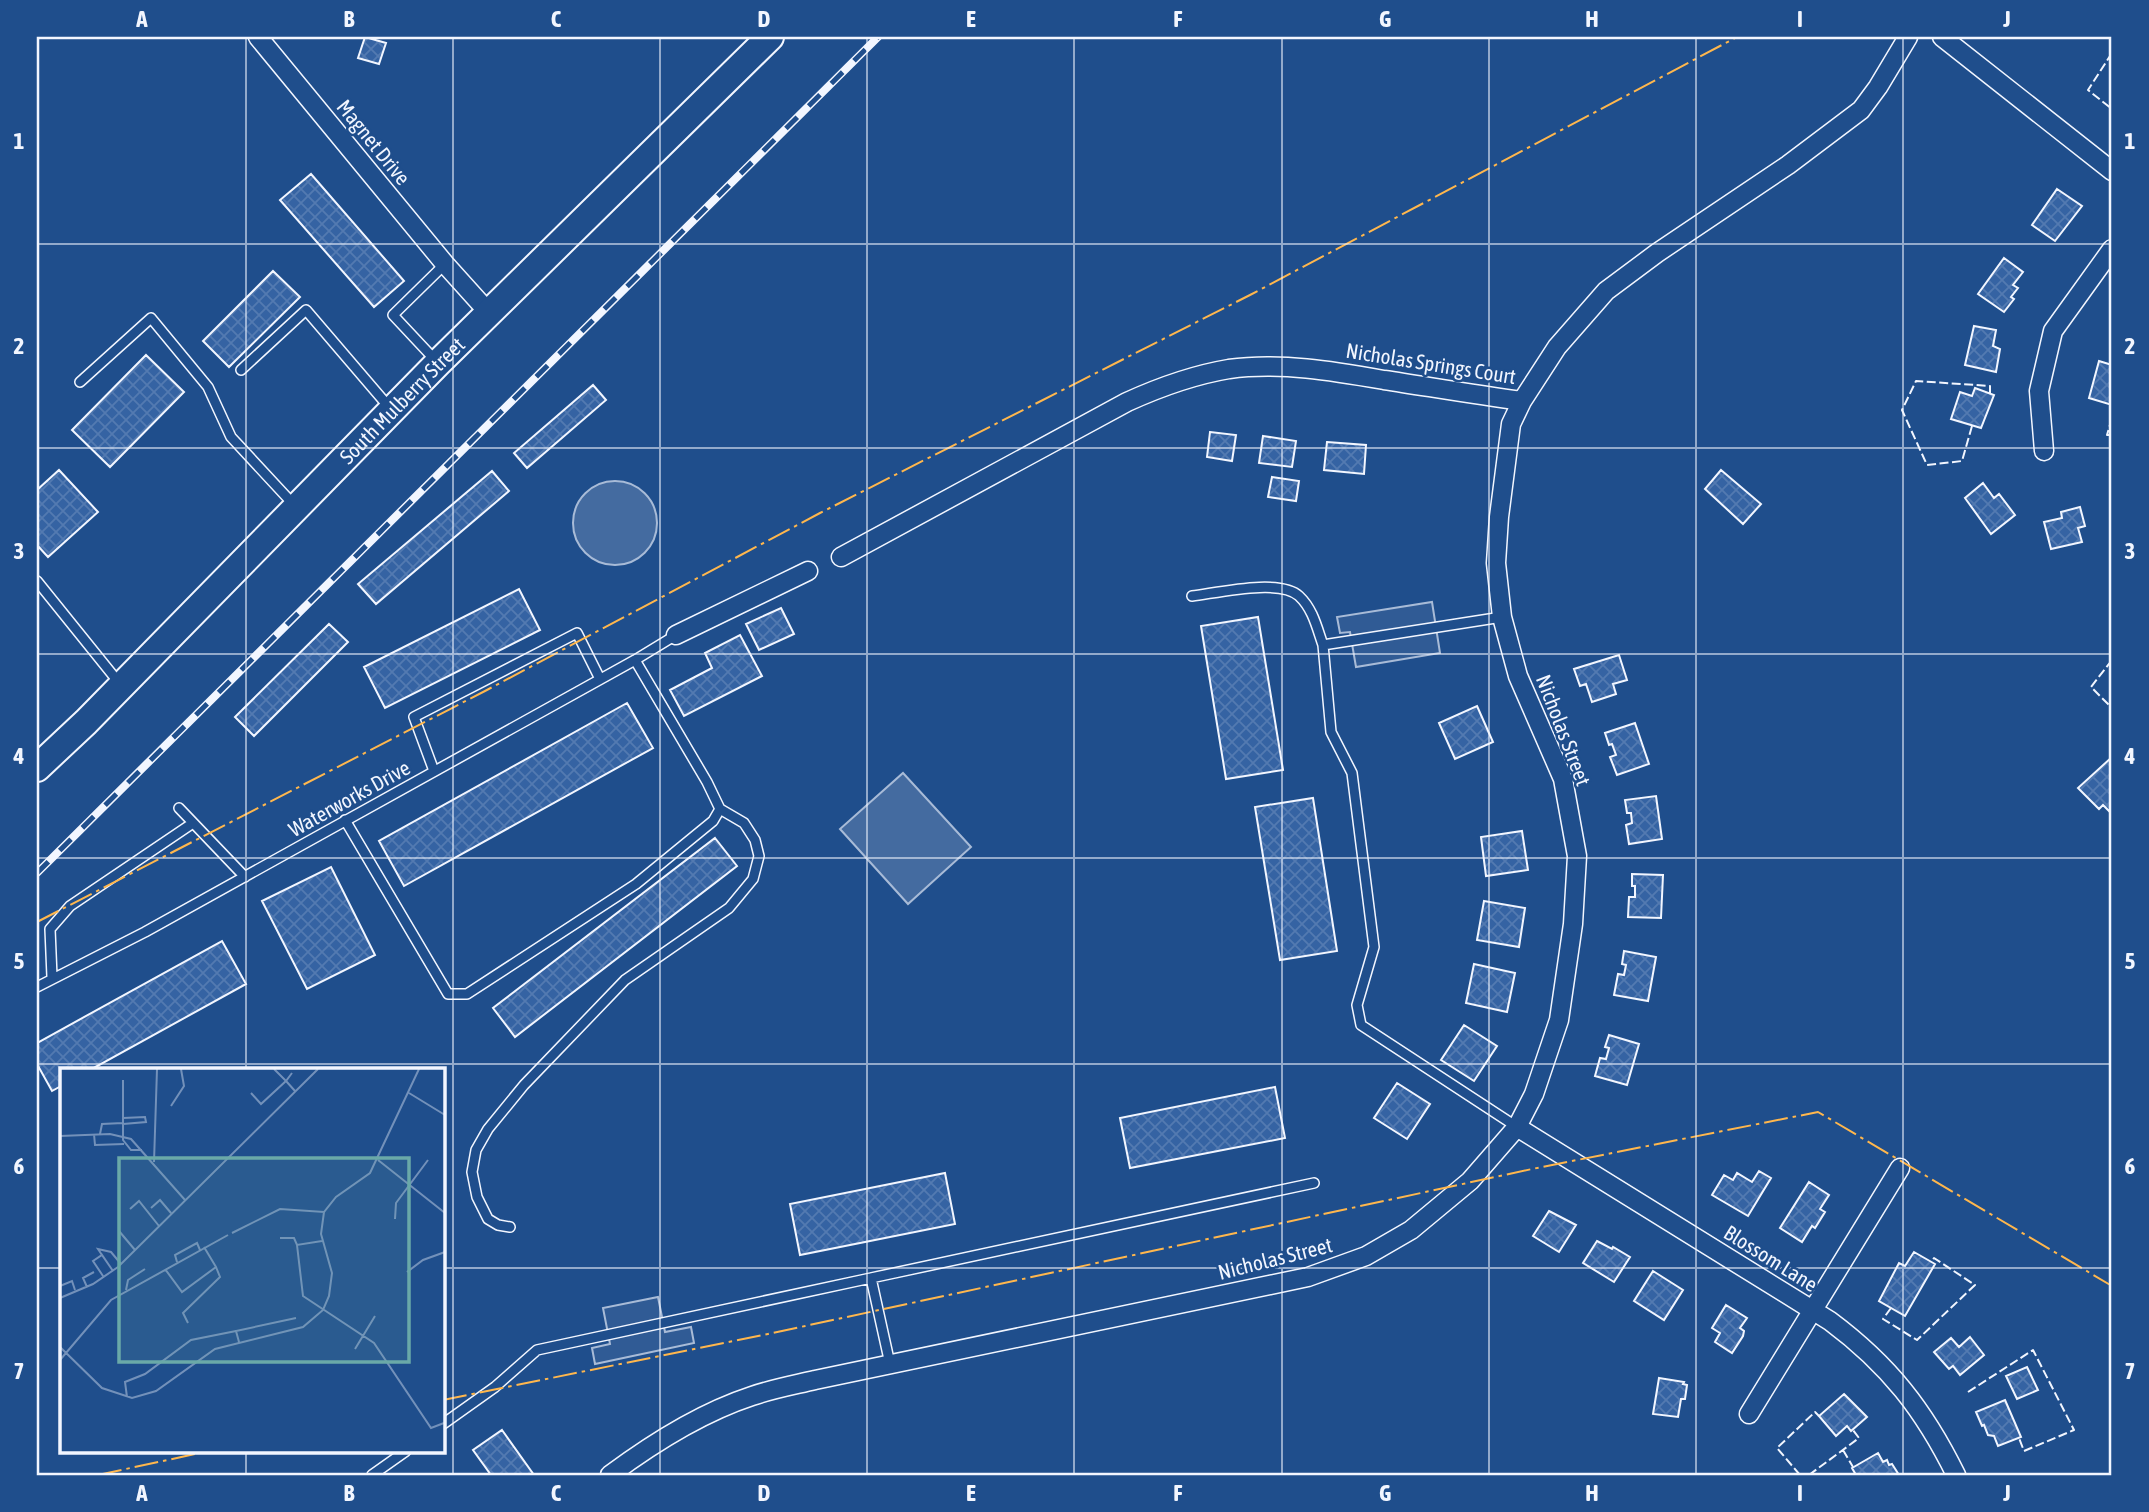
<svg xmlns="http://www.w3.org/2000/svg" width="2149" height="1512" viewBox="0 0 2149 1512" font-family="'Asap Condensed',sans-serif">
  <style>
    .built { fill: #305b95; stroke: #a8bbd7; stroke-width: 2 }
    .water { fill: #446ba0; stroke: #a8bbd7; stroke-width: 2 }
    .building { fill: url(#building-cross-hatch); stroke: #f2f6ff; stroke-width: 2 }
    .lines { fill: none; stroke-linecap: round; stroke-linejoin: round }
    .lane-casing { stroke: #f2f6ff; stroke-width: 12 }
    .street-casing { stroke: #f2f6ff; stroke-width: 21 }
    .primary-casing { stroke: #f2f6ff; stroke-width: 30 }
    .lane { stroke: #1f4e8c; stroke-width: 9 }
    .street { stroke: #1f4e8c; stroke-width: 18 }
    .primary { stroke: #1f4e8c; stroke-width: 26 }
    .rail-casing { stroke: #f2f6ff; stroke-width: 8 }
    .rail { stroke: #1f4e8c; stroke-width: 5; stroke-dasharray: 16; stroke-linecap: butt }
    .fence { stroke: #f2f6ff; stroke-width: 2; stroke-dasharray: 9 3.5; stroke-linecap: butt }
    .power { stroke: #ffb74d; stroke-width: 2; stroke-dasharray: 24 5 3.5 5; stroke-linecap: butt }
    .grid { fill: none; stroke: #f2f6ff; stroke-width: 2; stroke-opacity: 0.55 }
    .labels { text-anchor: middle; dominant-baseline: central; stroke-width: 5; stroke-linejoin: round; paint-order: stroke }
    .street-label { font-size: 21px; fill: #f2f6ff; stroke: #1f4e8c }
    .inset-road { fill: none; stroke: #7391ba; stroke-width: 2 }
    .view { fill: #6aa9a8; fill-opacity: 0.15; stroke: #6aa9a8; stroke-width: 3.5 }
    .inset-edge { fill: none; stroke: #f2f6ff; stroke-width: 3.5 }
    .neatline { fill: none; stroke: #f2f6ff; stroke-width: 2.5 }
    .grid-label { font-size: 23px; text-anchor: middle; font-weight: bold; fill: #f2f6ff }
  </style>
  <defs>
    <pattern id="building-cross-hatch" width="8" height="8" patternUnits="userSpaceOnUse" patternTransform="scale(1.75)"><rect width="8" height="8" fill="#3563a3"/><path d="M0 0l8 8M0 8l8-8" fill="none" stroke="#537ab1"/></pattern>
  </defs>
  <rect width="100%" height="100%" fill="#1f4e8c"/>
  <path class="built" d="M1432 602 1440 653 1356 667 1350 632 1340 633 1337 617Z
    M658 1297 665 1332 691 1327 694 1343 595 1364 592 1348 610 1344 603 1308Z"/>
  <path class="water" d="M573 523a42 42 0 1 1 84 0a42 42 0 1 1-84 0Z
    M903 773 971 847 908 904 840 829Z"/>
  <path class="building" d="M365 37 386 43 379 64 358 58Z
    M311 174 404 281 374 307 280 200Z
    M2057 189 2082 206 2055 241 2032 225Z
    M2004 258 2023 272 2013 285 2018 288 2011 297 2014 299 2004 312 1978 294Z
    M273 271 300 297 229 367 203 341Z
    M1974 326 1996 330 1993 346 2000 349 1996 372 1965 365Z
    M146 355 184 392 110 467 72 430Z
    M2099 361 2112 365V405L2089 398Z
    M593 385 606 400 527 468 514 453Z
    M1975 388 1994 395 1981 428 1951 419 1960 392 1972 396Z
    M1210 432 1236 435 1232 461 1207 457Z
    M1263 436 1296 441 1292 467 1259 463Z
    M1327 442 1366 445 1364 474 1324 470Z
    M59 470 98 512 48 557 37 545V490Z
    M1721 470 1761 504 1743 524 1705 489Z
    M492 471 509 491 376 604 358 584Z
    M1272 477 1299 481 1296 501 1268 497Z
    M1983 483 1994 498 1999 494 2015 515 1991 534 1965 498Z
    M2080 507 2085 526 2078 528 2082 542 2051 549 2044 522 2062 518 2061 512Z
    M519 589 540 630 385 708 364 667Z
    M781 608 794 634 759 650 746 624Z
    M1258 617 1283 770 1226 779 1201 626Z
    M329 624 348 642 254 736 235 717Z
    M740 635 762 676 684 716 670 690 712 668 705 653Z
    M1619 655 1627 680 1613 684 1616 694 1592 702 1586 684 1580 686 1574 669Z
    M627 703 653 748 404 886 379 841Z
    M1477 706 1493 742 1455 759 1439 723Z
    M1635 723 1649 764 1617 775 1610 757 1616 755 1612 744 1609 745 1605 733Z
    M2112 757V808L2109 811 2103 805 2099 809 2078 788Z
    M1656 796 1662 839 1629 844 1626 825 1632 823 1631 813H1627L1625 800Z
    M1313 798 1337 951 1280 960 1255 807Z
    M1522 831 1528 870 1486 876 1481 837Z
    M715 838 737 866 515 1037 493 1008Z
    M331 867 375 955 307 989 262 901Z
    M1632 874 1663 875 1661 918 1628 917 1629 897H1635V886H1632Z
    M1484 901 1525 908 1519 947 1477 940Z
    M222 941 246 984 92 1069H61V1086L52 1091 37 1064V1043Z
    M1624 951 1656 957 1648 1001 1614 995 1618 974 1624 975 1626 965 1622 964Z
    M1474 964 1515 973 1507 1012 1466 1003Z
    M1464 1025 1497 1046 1474 1081 1441 1060Z
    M1609 1035 1639 1044 1627 1085 1595 1076 1600 1058 1606 1059 1609 1048 1605 1047Z
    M1397 1083 1430 1104 1407 1139 1374 1118Z
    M1275 1087 1285 1138 1130 1168 1120 1118Z
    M1759 1171 1771 1178 1748 1216 1712 1195 1724 1175 1733 1180 1737 1173 1752 1182Z
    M945 1173 955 1224 800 1255 790 1204Z
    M1809 1182 1829 1195 1820 1209 1825 1212 1815 1228 1812 1226 1802 1242 1780 1228Z
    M1549 1211 1576 1225 1559 1252 1533 1236Z
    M1597 1241 1612 1249 1613 1247 1630 1257 1614 1282 1583 1263Z
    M1914 1252 1935 1264 1905 1316 1879 1301 1899 1263 1905 1266Z
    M1653 1271 1683 1290 1664 1320 1634 1301Z
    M1726 1305 1747 1318 1740 1328 1744 1331 1743 1336 1732 1353 1715 1342 1720 1333 1712 1328Z
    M1970 1337 1984 1355 1960 1375 1953 1366 1949 1369 1934 1352 1951 1338 1959 1347Z
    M2027 1367 2038 1390 2017 1399 2006 1376Z
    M1659 1378 1684 1382 1683 1384 1687 1385 1685 1399H1681L1678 1417 1653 1414Z
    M1844 1394 1867 1417 1851 1431 1847 1426 1836 1436 1819 1416Z
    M2005 1400 2021 1437 1998 1446 1994 1436 1988 1435 1984 1425 1982 1426 1976 1412Z
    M502 1430 534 1475H491L473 1450Z
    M1878 1453 1883 1462 1887 1460 1889 1465 1892 1464 1899 1475H1856L1852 1468Z"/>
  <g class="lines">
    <defs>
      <path id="lane" d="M437 362 393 315 445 264
        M241 370 306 310 389 407
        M80 382 151 318 208 387 231 437 296 507
        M37 581 120 684
        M1192 596C1217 593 1280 578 1299 596 1313 609 1317 628 1323 645L1502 617
        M1323 645 1331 732 1352 773 1374 947 1357 1005 1361 1025 1517 1127
        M434 771 414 717 577 633 600 679
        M179 808 245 877
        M345 820 448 994H467L636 884 713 821 720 809 707 782 635 660
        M52 977 50 929 70 906 193 823
        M37 987 145 932 635 660 676 635
        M510 1227 498 1225 488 1219 477 1197 472 1172 476 1150 488 1129 524 1085 625 980 729 908 753 879 759 856 755 840 744 823 720 809
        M890 1364 871 1278 1314 1183
        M443 1424 495 1387 537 1350 871 1278
        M372 1475 406 1451"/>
      <path id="street" d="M258 37 445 264 490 314
        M1942 37 2112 171
        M2044 451 2039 391 2053 331 2112 249
        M841 557 1127 402C1160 387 1193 375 1229 369 1280 362 1333 371 1384 380 1430 387 1476 395 1522 401L1557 347 1606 291 1657 253 1788 165 1861 110 1878 87 1908 37
        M676 635 808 571
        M1517 1127 1830 1321C1889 1365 1924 1410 1956 1475
        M1749 1414 1900 1168
        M610 1475C653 1443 700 1413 752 1396 772 1389 794 1385 815 1380L1308 1277 1366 1256 1411 1230 1470 1181 1517 1127 1534 1094 1559 1020 1573 924 1577 856 1563 779 1518 676 1502 617 1496 563 1499 517 1511 424 1522 401"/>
      <g id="primary">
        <path id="s1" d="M37 768 86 722 438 363 770 37"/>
      </g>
    </defs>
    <use href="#lane" class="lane-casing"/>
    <use href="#street" class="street-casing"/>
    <use href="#primary" class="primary-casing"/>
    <use href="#lane" class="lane"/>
    <use href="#street" class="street"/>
    <use href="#primary" class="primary"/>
    <defs>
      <path id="rail" d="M37 873 878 37"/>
    </defs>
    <use href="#rail" class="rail-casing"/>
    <use href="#rail" class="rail"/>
    <path class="fence" d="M2112 53 2088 90 2112 109
      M2112 335V337
      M2112 418 2107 435H2112
      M1972 426 1962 461 1927 465 1902 410 1916 381 1990 386V393
      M2112 660 2091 687 2112 708
      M1891 1308 1883 1319 1917 1340 1975 1285 1934 1258 1931 1262
      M1968 1392 2033 1350 2074 1430 2024 1451 2019 1438
      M1843 1450 1853 1467
      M1800 1475 1777 1448 1815 1412 1819 1416
      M1809 1475 1859 1438 1853 1430"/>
    <path class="power" d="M37 922 485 691 820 513 1250 295 1737 37
      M443 1400 768 1334 1532 1169 1818 1112 2112 1286
      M98 1475 209 1451"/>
  </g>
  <path class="grid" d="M246 37V1069M453 37V1475M660 37V1475M867 37V1475M1074 37V1475M1282 37V1475M1489 37V1475M1696 37V1475M1903 37V1475M37 244H2112M37 448H2112M37 654H2112M37 858H2112M37 1064H2112M37 1268H61M443 1268H2112M246 1451V1475"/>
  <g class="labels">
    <g class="street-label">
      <text transform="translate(374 142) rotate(51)">Magnet Drive</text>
      <text transform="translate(1431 363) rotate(9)">Nicholas Springs Court</text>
      <text stroke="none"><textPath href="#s1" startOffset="518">South Mulberry Street</textPath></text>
      <text transform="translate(1564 730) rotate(69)">Nicholas Street</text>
      <text transform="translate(349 798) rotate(-29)">Waterworks Drive</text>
      <text transform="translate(1275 1258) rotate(-14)">Nicholas Street</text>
      <text transform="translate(1771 1258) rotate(32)">Blossom Lane</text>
    </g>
  </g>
  <g transform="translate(60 1068)">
    <rect width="385" height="385" fill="#1f4e8c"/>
    <path class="inset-road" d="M214 1 226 13 232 5M63 12V72L71 82H82M191 25 201 36 226 13 235 23M349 25 385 47M111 38 124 18 121 1M63 50 85 49 86 54 63 56M34 66 35 77 64 76M40 66 42 56 63 55M0 68 50 66 71 71 125 132M318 92 385 145M94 94 97 1M91 140 100 132 111 145M70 141 79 133 99 158M335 151 336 135 368 92M59 163 75 182M172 165 220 141 264 144 276 129 310 105 359 1M220 170H234L237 177 262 173M237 177 243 228 314 275 371 360 384 355M42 187 38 181 51 184 61 196M117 194 115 187 137 175 140 182M105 201 122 224 156 199 144 179M347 204 363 192 385 184M43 208 33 193 42 187 53 203M0 218 12 213 15 222M27 219 23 210 34 204M66 222 68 212 85 201M0 230 33 216 58 199 258 1M128 255 123 245 160 209 156 199M179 274 176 263 236 250M0 279 42 320 72 330 96 323 155 281 243 259 263 242 269 228 272 205 261 166 264 144M295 281 315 248M0 292 51 232 168 167M67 329 65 314 85 306 131 272 176 263"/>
    <path class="view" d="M59 90H349V294H59Z"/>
    <rect width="385" height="385" class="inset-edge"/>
  </g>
  <rect width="2149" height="1512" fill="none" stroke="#1f4e8c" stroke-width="77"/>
  <rect x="38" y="38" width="2072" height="1436" class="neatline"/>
  <g class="grid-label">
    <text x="142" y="27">A</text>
    <text x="349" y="27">B</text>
    <text x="556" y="27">C</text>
    <text x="764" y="27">D</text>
    <text x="971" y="27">E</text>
    <text x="1178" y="27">F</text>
    <text x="1385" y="27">G</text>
    <text x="1592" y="27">H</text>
    <text x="1800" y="27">I</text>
    <text x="2007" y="27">J</text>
    <text x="19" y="149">1</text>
    <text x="2130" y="149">1</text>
    <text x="19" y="354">2</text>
    <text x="2130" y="354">2</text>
    <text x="19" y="559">3</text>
    <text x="2130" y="559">3</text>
    <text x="19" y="764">4</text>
    <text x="2130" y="764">4</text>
    <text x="19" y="969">5</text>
    <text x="2130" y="969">5</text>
    <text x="19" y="1174">6</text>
    <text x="2130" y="1174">6</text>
    <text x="19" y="1379">7</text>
    <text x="2130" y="1379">7</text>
    <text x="142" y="1501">A</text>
    <text x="349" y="1501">B</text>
    <text x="556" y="1501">C</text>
    <text x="764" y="1501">D</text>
    <text x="971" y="1501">E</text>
    <text x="1178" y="1501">F</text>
    <text x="1385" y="1501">G</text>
    <text x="1592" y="1501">H</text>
    <text x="1800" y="1501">I</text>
    <text x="2007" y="1501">J</text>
  </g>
</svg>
